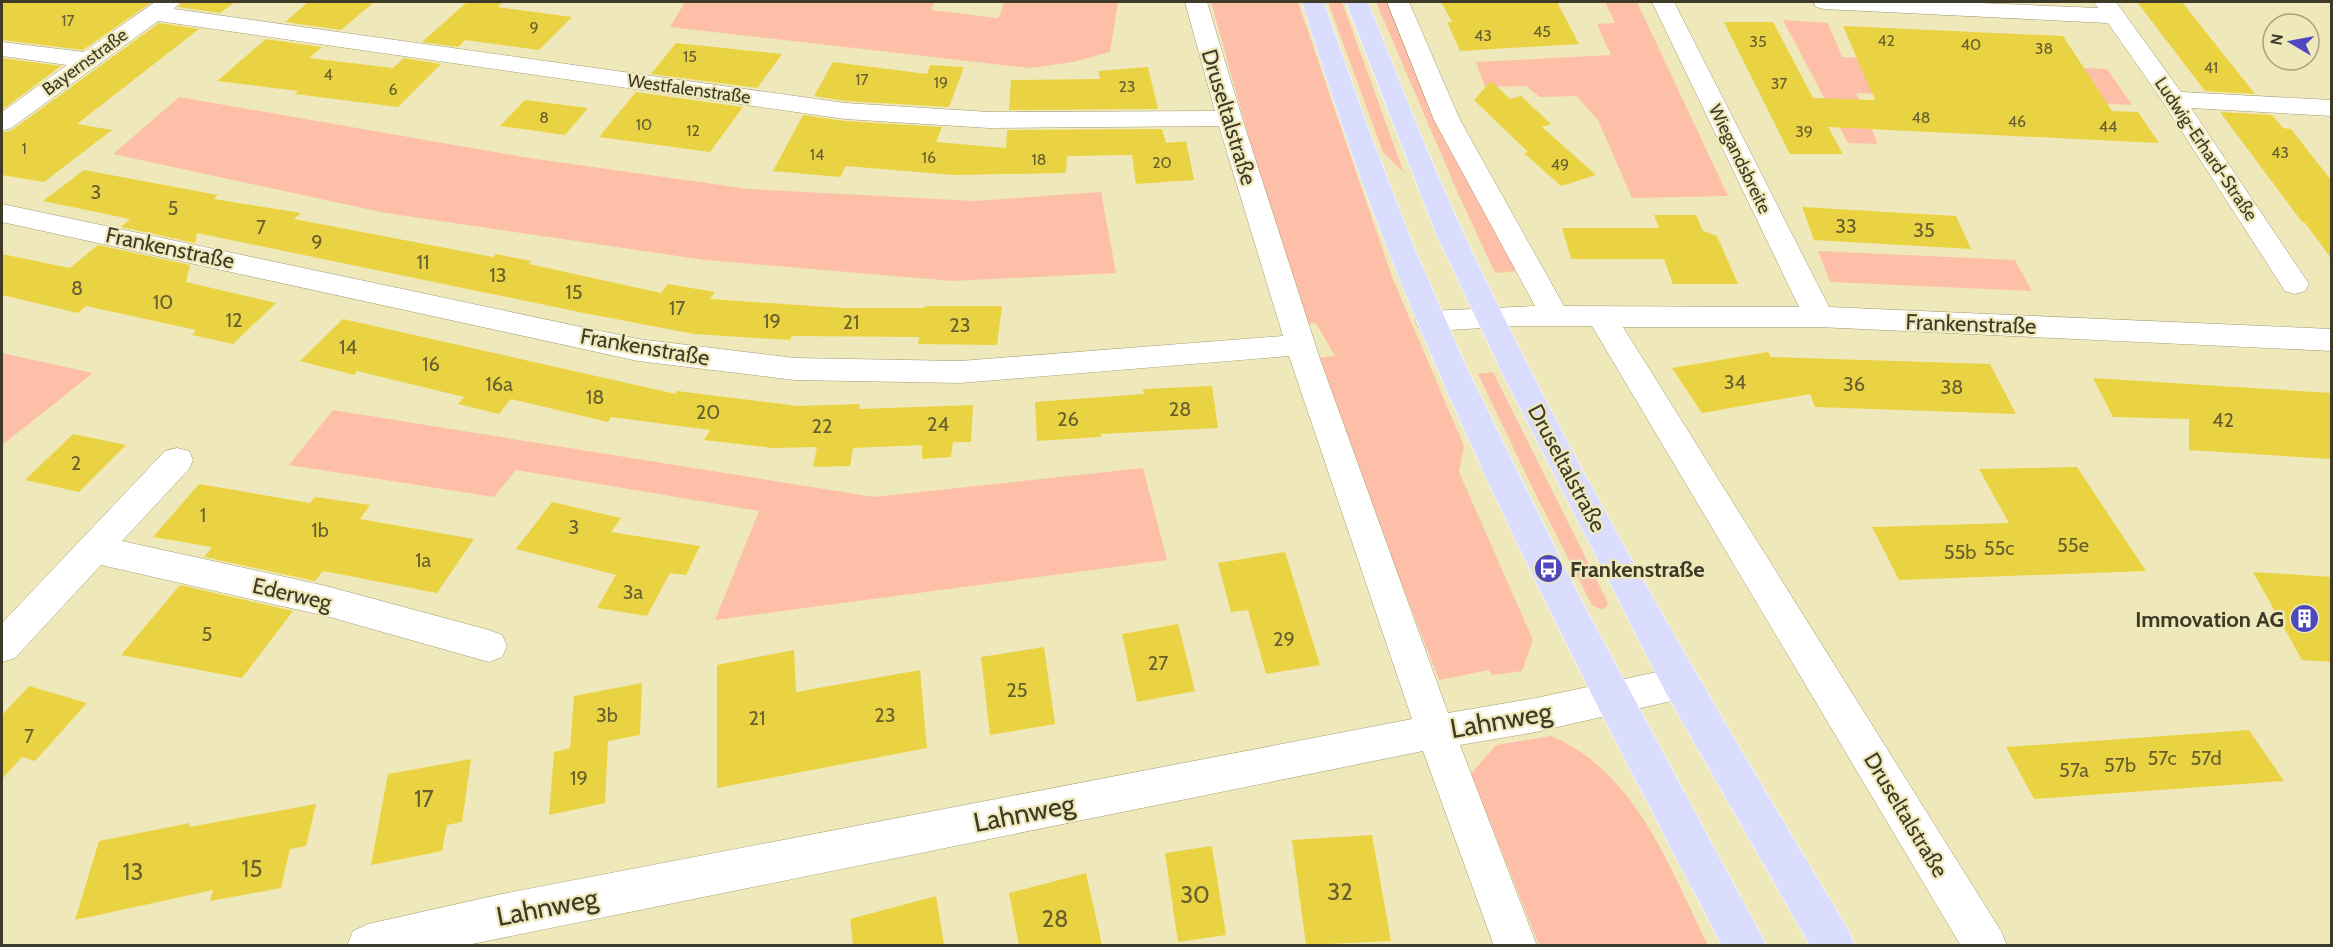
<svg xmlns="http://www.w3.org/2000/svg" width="2333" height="947" viewBox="0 0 2333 947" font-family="Cabin,sans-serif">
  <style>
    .green { fill: #febfa9 }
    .building { fill: #ead343 }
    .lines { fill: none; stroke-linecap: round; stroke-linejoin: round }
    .minor-casing { stroke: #a29b70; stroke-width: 1 }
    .major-casing { stroke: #fff; stroke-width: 1 }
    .minor { fill: #fff; fill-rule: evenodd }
    .major { fill: #daddfe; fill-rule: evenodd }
    .labels { text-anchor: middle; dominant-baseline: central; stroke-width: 4.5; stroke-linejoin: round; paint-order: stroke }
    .far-number-label { font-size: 16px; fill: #68602f }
    .far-street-label { font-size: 18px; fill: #3d3a28; stroke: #efe8bb }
    .number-label { font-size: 20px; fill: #68602f }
    .street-label { font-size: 22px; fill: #3d3a28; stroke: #efe8bb }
    .poi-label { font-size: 22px; font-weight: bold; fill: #3d3a28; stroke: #efe8bb; text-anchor: start }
    .near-number-label { font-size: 24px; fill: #68602f }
    .near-street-label { font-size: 27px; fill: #3d3a28; stroke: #efe8bb }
  </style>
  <rect width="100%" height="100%" fill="#efe8bb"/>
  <path class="green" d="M685 2H934L931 10 998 18 1005 2H1118L1110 52 1073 62 1030 68 670 27Z
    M1211 2H1298L1392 277 1464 446 1459 472 1533 640 1522 671 1492 675 1489 670 1439 680 1314 358 1335 356 1316 323 1301 325Z
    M1328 2H1342L1404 173 1383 152Z
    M1376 2H1390L1437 116 1516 271 1495 273 1457 191Z
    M1605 2H1637L1728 196 1632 198 1598 120 1576 96 1540 97 1526 86 1485 87 1476 62 1611 55 1597 24 1615 23Z
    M1783 20 1828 23 1842 57 2107 69 2132 105 1856 93 1878 144 1848 143Z
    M179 97 529 158 749 189 975 201 1101 192 1116 273 953 281 705 260 386 213 113 154Z
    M1818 251 2015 260 2032 291 1830 282Z
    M2 353 93 373 2 445Z
    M1493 372 1608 603 1606 608 1600 609 1592 605 1535 493 1478 374Z
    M333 410 874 497 1143 468 1167 560 715 620 759 511 516 470 494 497 289 465Z
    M1551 736C1637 772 1669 868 1708 945H1539L1471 774 1496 745Z"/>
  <path class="building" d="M2 2H152L83 50 2 40Z
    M182 2H235L220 13 178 7Z
    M308 2H374L341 30 285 22Z
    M467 2H503L497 7 572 17 539 50 465 40 458 47 422 42Z
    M1441 2H1557L1579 44 1460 51 1447 22H1452Z
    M2137 2H2182L2255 94 2205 91Z
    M1724 22H1773L1813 98 1875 100 1843 26 2063 36 2112 111 2138 112 2159 143 1828 127 1843 154H1790Z
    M159 23 199 29 77 124 112 130 44 182 2 175V133L12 130Z
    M266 39 322 47 309 58 393 68 404 58 441 64 398 107 295 94 298 91 217 81Z
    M676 43 782 54 757 88 651 74Z
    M2 58 61 66 2 110Z
    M833 62 927 74 930 65 964 67 949 107 845 101 814 96Z
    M1148 67 1158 109 1009 110 1011 80 1100 79 1098 71Z
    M1491 81 1510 99 1521 96 1551 124 1542 127 1596 175 1561 186 1524 153 1528 152 1474 100Z
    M636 92 743 107 710 152 599 137Z
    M525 100 588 108 565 135 500 126Z
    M2220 112 2272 115 2283 128 2291 129 2331 180V258L2305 223 2302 222Z
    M803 115 845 121 942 127 936 142 1006 148 1007 130 1162 129 1166 143 1186 141 1194 180 1136 184 1132 155 1067 156 1066 173 954 175 846 166 840 177 773 171Z
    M84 170 218 195 214 199 301 213 294 219 493 257 496 254 531 261 529 264 661 293 668 284 715 292 710 299 843 308H924L925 306H1002L997 345 918 344 919 337 792 336 790 340 694 334 584 313 197 233 195 243 121 227 130 219 43 201Z
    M1802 207 1956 216 1971 249 1814 240Z
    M1654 215H1696L1703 231 1717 236 1738 284H1673L1664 259H1571L1562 228H1659Z
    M98 245 190 265 186 282 276 303 233 344 192 335 196 330 86 306 78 313 2 295V254L70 268Z
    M343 319 676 394 677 391 798 406 860 404 859 409 973 405 971 442H953L951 457 922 459V445L853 448 850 466 813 467 817 447 772 448 704 440 710 430 611 417 608 422 511 399 499 414 458 404 464 397 357 371 354 375 300 361Z
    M1768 352 1771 357 1990 364 2016 414 1815 407 1810 394 1702 413 1672 368Z
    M2093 378 2331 393V459L2189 450V419L2113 417Z
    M1212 386 1218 428 1101 434V437L1037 441 1035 402 1144 394 1143 389Z
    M73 434 126 445 79 492 25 480Z
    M2077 467 2146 571 1899 580 1872 527 2009 523 1979 469Z
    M199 484 310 503 315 497 370 505 360 519 474 539 437 593 323 571 315 581 204 557 212 547 153 537Z
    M552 502 621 518 611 532 700 546 686 575 670 573 647 616 597 608 616 575 516 549Z
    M1285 552 1320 665 1266 674 1248 610 1231 612 1218 563Z
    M2253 572 2331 577V662L2302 660Z
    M180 585 293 611 242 678 121 655Z
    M1178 624 1195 691 1137 702 1122 634Z
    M1044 647 1055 724 990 735 981 657Z
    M794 650 796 692 920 670 927 748 717 788V665Z
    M642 683 640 735 608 741 605 803 549 815 554 752 570 748 574 696Z
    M29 686 87 703 35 761 22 757 2 779V715Z
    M2249 730 2284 781 2034 799 2006 747Z
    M471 759 462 822 447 825 442 851 371 865 388 774Z
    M316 804 306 846 290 849 281 888 210 901 213 890 75 920 99 841 190 823 189 827Z
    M1372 835 1391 941 1306 945 1292 840Z
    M1212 846 1226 935 1178 942 1165 853Z
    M1086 873 1102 945H1019L1009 893Z
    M936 896 944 945H853L850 919Z"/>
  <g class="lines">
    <defs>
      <path id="minor" d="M155 2H180L174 9 845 103 989 112 1215 111 1185 2H1207L1243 121 1320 359 1448 713 1536 698 1680 667 1693 671 1699 683 1693 695 1680 699 1536 732 1460 745 1537 946H1494L1423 751 462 946H347L353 931 368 924 502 894 1412 719 1289 356 960 383 795 380 638 361 2 222V204L638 339 795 358 960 361 1283 336 1219 126 989 128 845 119 158 21 11 128 2 131V112L67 65 2 56V42L84 52Z
        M1387 2H1409L1460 120 1564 306 1799 307 1652 2H1674L1829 307 2332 329V351L1819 327H1623L2001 931 2007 946H1961L1592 326H1519L1430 331 1419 328 1415 321 1419 314 1430 311 1535 306 1434 120Z
        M1813 2H1957L2098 8 2094 2H2116L2181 92 2332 100V116L2191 108 2309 284 2305 291 2295 294 2285 291 2161 99 2108 23 1824 9 1816 7Z
        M177 448 189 451 193 460 189 469 122 541 326 586 489 630 502 635 507 646 502 657 489 662 326 616 101 565 15 658 2 662V623L165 451Z"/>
      <path id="major" d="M1302 2H1324L1367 125 1414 247 1466 366 1576 590 1767 946H1722C1602 717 1482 488 1387 248 1355 167 1328 85 1302 2Z
        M1346 2H1368C1400 80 1429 160 1465 236 1576 475 1713 704 1849 931L1855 946H1810L1667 695 1503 375 1436 234Z"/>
    </defs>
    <use href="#minor" class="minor-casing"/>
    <use href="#major" class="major-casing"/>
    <use href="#minor" class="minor"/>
    <use href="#major" class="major"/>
  </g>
  <defs>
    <symbol id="bus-disc" viewBox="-11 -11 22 22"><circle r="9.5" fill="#4f47be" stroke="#efe8bb"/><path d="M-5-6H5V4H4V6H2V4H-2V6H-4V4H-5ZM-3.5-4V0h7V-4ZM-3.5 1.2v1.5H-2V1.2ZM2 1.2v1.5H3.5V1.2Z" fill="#fff"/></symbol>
    <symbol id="building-disc" viewBox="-11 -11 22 22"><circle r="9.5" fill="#4f47be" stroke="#efe8bb"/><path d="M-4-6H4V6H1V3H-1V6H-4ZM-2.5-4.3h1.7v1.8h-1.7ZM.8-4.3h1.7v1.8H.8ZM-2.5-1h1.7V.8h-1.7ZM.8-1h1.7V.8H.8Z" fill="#fff"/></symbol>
  </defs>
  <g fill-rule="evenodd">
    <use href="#bus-disc" x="1532" y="552" width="33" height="33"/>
    <use href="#building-disc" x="2288" y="602" width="33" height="33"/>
  </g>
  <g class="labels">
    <g class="far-number-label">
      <text x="68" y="20">17</text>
      <text x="534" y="27">9</text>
      <text x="1542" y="31">45</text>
      <text x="1483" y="35">43</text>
      <text x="1886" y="40">42</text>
      <text x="1758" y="41">35</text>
      <text x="1971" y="44">40</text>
      <text x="2044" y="48">38</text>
      <text x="690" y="56">15</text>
      <text x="2211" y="67">41</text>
      <text x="328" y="74">4</text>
      <text x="862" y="79">17</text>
      <text x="941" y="82">19</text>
      <text x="1779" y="83">37</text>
      <text x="1127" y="86">23</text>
      <text x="393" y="89">6</text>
      <text x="544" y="117">8</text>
      <text x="1921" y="117">48</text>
      <text x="2017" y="121">46</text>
      <text x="644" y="124">10</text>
      <text x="2108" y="126">44</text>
      <text x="693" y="130">12</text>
      <text x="1804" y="131">39</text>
      <text x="24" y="148">1</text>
      <text x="2280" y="152">43</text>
      <text x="817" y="154">14</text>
      <text x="929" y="157">16</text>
      <text x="1039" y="159">18</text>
      <text x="1162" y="162">20</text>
      <text x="1560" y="164">49</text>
    </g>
    <g class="far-street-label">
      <text transform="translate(85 62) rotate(-36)">Bayernstraße</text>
      <text transform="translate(689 89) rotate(8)">Westfalenstraße</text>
      <text transform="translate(2206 149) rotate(56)">Ludwig-Erhard-Straße</text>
      <text transform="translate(1740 159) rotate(64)">Wiegandsbreite</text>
    </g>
    <g class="number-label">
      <text x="96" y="192">3</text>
      <text x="173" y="208">5</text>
      <text x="1846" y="226">33</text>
      <text x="261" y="227">7</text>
      <text x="1924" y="230">35</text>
      <text x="317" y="242">9</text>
      <text x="423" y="262">11</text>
      <text x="498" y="275">13</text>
      <text x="77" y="288">8</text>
      <text x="574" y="292">15</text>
      <text x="163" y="302">10</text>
      <text x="677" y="308">17</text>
      <text x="234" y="320">12</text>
      <text x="772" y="321">19</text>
      <text x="851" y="322">21</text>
      <text x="960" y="325">23</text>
      <text x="348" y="347">14</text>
      <text x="431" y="364">16</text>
      <text x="1735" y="382">34</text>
      <text x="499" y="384">16a</text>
      <text x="1854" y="384">36</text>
      <text x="1952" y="387">38</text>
      <text x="595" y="397">18</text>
      <text x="1180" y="409">28</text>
      <text x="708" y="412">20</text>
      <text x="1068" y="419">26</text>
      <text x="2223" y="420">42</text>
      <text x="938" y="424">24</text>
      <text x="822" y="426">22</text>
      <text x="76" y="463">2</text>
      <text x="203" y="515">1</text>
      <text x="574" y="527">3</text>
      <text x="320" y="530">1b</text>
      <text x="2073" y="545">55e</text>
      <text x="1999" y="548">55c</text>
      <text x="1960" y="552">55b</text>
      <text x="423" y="560">1a</text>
      <text x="633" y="592">3a</text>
      <text x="207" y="634">5</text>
      <text x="1284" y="639">29</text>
      <text x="1158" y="663">27</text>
      <text x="1017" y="690">25</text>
      <text x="607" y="715">3b</text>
      <text x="885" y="715">23</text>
      <text x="757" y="718">21</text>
      <text x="29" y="736">7</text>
      <text x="2162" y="758">57c</text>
      <text x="2206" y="758">57d</text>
      <text x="2120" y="765">57b</text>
      <text x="2074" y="770">57a</text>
      <text x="579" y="778">19</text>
    </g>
    <g class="street-label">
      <text transform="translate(1229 117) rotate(73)">Druseltalstraße</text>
      <text transform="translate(170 248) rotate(12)">Frankenstraße</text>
      <text transform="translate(1971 324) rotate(2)">Frankenstraße</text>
      <text transform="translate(645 347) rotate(10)">Frankenstraße</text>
      <text transform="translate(1567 468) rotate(62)">Druseltalstraße</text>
      <text transform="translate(292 594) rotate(13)">Ederweg</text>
      <text transform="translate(1906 815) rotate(59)">Druseltalstraße</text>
    </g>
    <g class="poi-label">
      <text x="1570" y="569">Frankenstraße</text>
      <text x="2284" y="619" text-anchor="end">Immovation AG</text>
    </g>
    <g class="near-number-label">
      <text x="424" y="798">17</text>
      <text x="252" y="868">15</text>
      <text x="133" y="871">13</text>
      <text x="1340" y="891">32</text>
      <text x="1195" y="894">30</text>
      <text x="1055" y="918">28</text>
    </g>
    <g class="near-street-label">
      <text transform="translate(1501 720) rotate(-10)">Lahnweg</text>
      <text transform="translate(1024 813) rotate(-11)">Lahnweg</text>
      <text transform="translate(547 907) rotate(-11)">Lahnweg</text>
    </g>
  </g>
  <rect width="2333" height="947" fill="none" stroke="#3d3a28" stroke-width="6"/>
  <g transform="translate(2291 42) rotate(280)"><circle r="28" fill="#efe8bb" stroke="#a8a280" stroke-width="1.5"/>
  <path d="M0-4.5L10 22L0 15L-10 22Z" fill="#4f47be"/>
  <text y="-9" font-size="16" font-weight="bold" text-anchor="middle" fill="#3d3a28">N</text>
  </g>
</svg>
